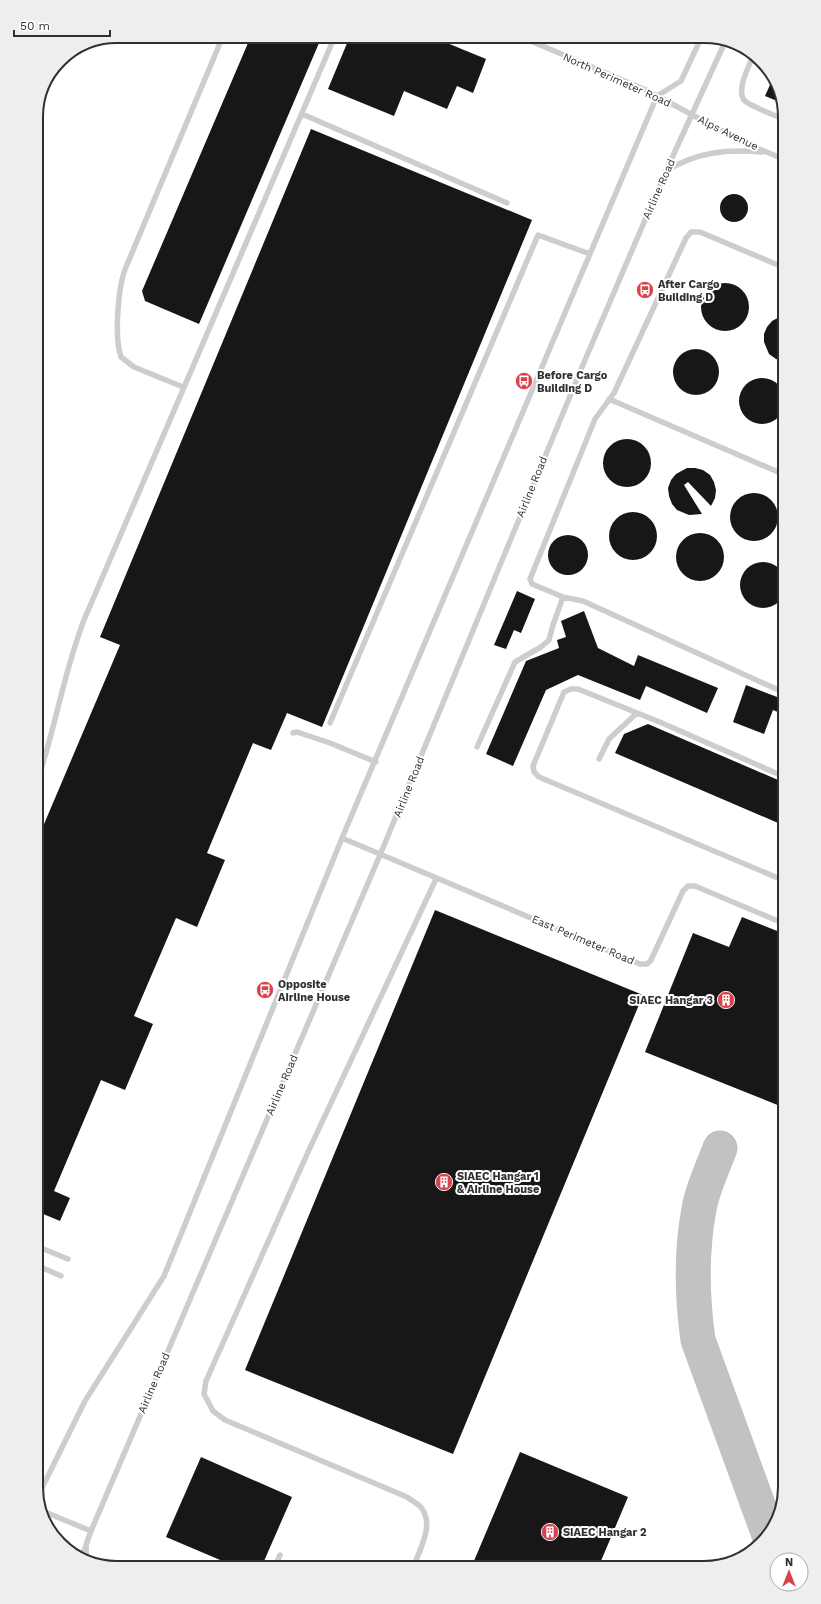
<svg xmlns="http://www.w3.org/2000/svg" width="821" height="1604" viewBox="0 0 821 1604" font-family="'Work Sans',sans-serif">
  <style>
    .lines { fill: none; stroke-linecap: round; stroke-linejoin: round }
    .taxiway { stroke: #c2c2c2; stroke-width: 35 }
    .building { fill: #171717 }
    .service { stroke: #cdcdcd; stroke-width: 5.5 }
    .labels { text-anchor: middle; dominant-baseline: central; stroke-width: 4; stroke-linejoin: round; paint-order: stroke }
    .street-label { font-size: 11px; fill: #303030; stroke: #fff }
    .poi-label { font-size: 11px; font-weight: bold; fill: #303030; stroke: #fff; text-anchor: start }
    .rim { fill: none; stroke: #303030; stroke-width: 2 }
  </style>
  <rect width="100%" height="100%" fill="#fff"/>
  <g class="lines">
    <path class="taxiway" d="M720 1148C713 1167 702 1190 699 1209 691 1252 692 1297 698 1340L769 1535"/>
  </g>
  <path class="building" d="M251 36H322L199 324 145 301 142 291Z
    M350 36H430L486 59 473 93 457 86 447 109 404 91 394 116 328 89Z
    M773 78 779 86 782 103 765 96Z
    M311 129 532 220 322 727 287 713 271 750 253 743 207 853 225 860 197 927 176 918 134 1016 153 1024 125 1090 101 1080 54 1191 70 1198 60 1221 36 1211V843L120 645 100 637Z
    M720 208a14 14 0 1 1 28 0a14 14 0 1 1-28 0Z
    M701 307a24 24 0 1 1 48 0a24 24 0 1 1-48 0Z
    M785 314V362L776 359 769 354 764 342V334L767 327 772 321Z
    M673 372a23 23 0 1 1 46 0a23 23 0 1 1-46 0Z
    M739 401a23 23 0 1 1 46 0a23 23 0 1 1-46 0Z
    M603 463a24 24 0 1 1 48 0a24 24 0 1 1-48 0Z
    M687 468H695L703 470 710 475 714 482 716 490 715 498 711 506 688 482 684 485 702 514 689 515 677 510 672 504 669 496 668 488 671 480 676 474Z
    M730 517a24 24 0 1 1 48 0a24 24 0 1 1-48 0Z
    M609 536a24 24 0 1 1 48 0a24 24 0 1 1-48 0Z
    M676 557a24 24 0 1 1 48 0a24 24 0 1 1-48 0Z
    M548 555a20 20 0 1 1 40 0a20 20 0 1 1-40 0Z
    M740 585a23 23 0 1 1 46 0a23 23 0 1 1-46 0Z
    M517 591 535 599 521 633 514 630 506 649 494 645Z
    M584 611 598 648 634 666 638 655 718 688 707 713 646 686 640 700 578 675 546 690 513 766 486 754 526 661 559 648 557 640 566 637 561 621Z
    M746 685 785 700V715L773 710 764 734 733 722Z
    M648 724 785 783V826L615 753 624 734Z
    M435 910 643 995 453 1454 245 1370Z
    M742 917 785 934V1108L645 1052 693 933 729 947Z
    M520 1452 628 1497 598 1568H471Z
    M201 1457 292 1497 261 1568H239L166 1537Z"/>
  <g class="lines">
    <path class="service" d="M519 36 646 90 741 141 785 160
      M540 45 544 36
      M754 54C750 64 735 91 745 101 750 106 777 116 785 120
      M302 114 507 203
      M666 171C696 152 727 149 762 152
      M183 387 134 367 121 357C114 337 118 286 126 267L223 36
      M609 399 785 475
      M785 693 583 601 563 597 532 584 530 579 595 419 614 393 686 238 691 232H700L785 268
      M330 723 538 235 590 254
      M293 733 297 732 330 743 376 762
      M477 747 515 662 541 647 549 640 553 625 563 597
      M599 759 609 739 637 713
      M36 785C55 731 63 674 84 620L335 36
      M342 838 640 964H647L651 960 683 891 688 886H695L785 924
      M785 881 539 777 534 772 533 766 564 692 571 689H578L662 723 785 777
      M36 1246 68 1259
      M36 1265 61 1276
      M38 1496 85 1401 164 1276 342 838 657 96 681 81 702 36
      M40 1510 91 1531
      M81 1557 86 1546
      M87 1559 86 1545 91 1531 380 855 585 360 666 171 725 42
      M274 1568 280 1555
      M413 1568C419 1550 436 1524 420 1506 416 1503 411 1500 407 1497L225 1420 213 1411 204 1394 206 1381 308 1152 436 879"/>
  </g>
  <defs>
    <symbol id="bus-disc" viewBox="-11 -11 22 22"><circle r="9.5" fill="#d7424c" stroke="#fff"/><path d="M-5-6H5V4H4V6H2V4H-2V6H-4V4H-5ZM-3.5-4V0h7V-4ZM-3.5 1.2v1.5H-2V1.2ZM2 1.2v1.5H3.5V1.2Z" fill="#fff"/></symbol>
    <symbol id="building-disc" viewBox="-11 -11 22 22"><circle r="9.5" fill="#d7424c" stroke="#fff"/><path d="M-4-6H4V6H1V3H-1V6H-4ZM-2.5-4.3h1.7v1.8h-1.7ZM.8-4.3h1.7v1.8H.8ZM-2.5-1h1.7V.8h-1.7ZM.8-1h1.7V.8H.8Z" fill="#fff"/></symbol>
  </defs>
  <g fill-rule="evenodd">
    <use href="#bus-disc" x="635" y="280" width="20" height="20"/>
    <use href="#bus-disc" x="514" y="371" width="20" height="20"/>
    <use href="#bus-disc" x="255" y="980" width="20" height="20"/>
    <use href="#building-disc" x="716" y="990" width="20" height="20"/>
    <use href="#building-disc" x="434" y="1172" width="20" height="20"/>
    <use href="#building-disc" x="540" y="1522" width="20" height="20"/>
  </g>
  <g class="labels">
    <g class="street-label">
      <text transform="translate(617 80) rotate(24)">North Perimeter Road</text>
      <text transform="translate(728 133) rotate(26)">Alps Avenue</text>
      <text transform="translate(659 189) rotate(-66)">Airline Road</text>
      <text transform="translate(532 487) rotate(-68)">Airline Road</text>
      <text transform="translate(409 787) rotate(-68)">Airline Road</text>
      <text transform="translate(583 940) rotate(23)">East Perimeter Road</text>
      <text transform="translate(282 1085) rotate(-67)">Airline Road</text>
      <text transform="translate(154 1383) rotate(-67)">Airline Road</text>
    </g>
    <g class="poi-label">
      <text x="658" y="284">After Cargo<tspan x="658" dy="13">Building D</tspan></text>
      <text x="537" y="375">Before Cargo<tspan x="537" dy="13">Building D</tspan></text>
      <text x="278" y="984">Opposite<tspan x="278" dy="13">Airline House</tspan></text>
      <text x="713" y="1000" text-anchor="end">SIAEC Hangar 3</text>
      <text x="457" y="1176">SIAEC Hangar 1<tspan x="457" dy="13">&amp; Airline House</tspan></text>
      <text x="563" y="1532">SIAEC Hangar 2</text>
    </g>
  </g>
  <path d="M0 0H821V1604H0ZM117 43H704A74 74 0 0 1 778 117V1487A74 74 0 0 1 704 1561H117A74 74 0 0 1 43 1487V117A74 74 0 0 1 117 43Z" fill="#eee" fill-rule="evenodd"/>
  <path class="rim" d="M117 43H704A74 74 0 0 1 778 117V1487A74 74 0 0 1 704 1561H117A74 74 0 0 1 43 1487V117A74 74 0 0 1 117 43Z"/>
  <g transform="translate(789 1572)"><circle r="19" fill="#ffffff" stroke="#acacac"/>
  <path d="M0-3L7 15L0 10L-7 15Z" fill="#d7424c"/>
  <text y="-6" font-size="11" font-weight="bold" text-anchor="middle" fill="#303030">N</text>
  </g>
  <path d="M14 30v6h96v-6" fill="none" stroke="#303030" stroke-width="2"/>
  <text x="20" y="30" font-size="12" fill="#303030" stroke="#ffffff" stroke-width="3" paint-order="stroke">50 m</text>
</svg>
